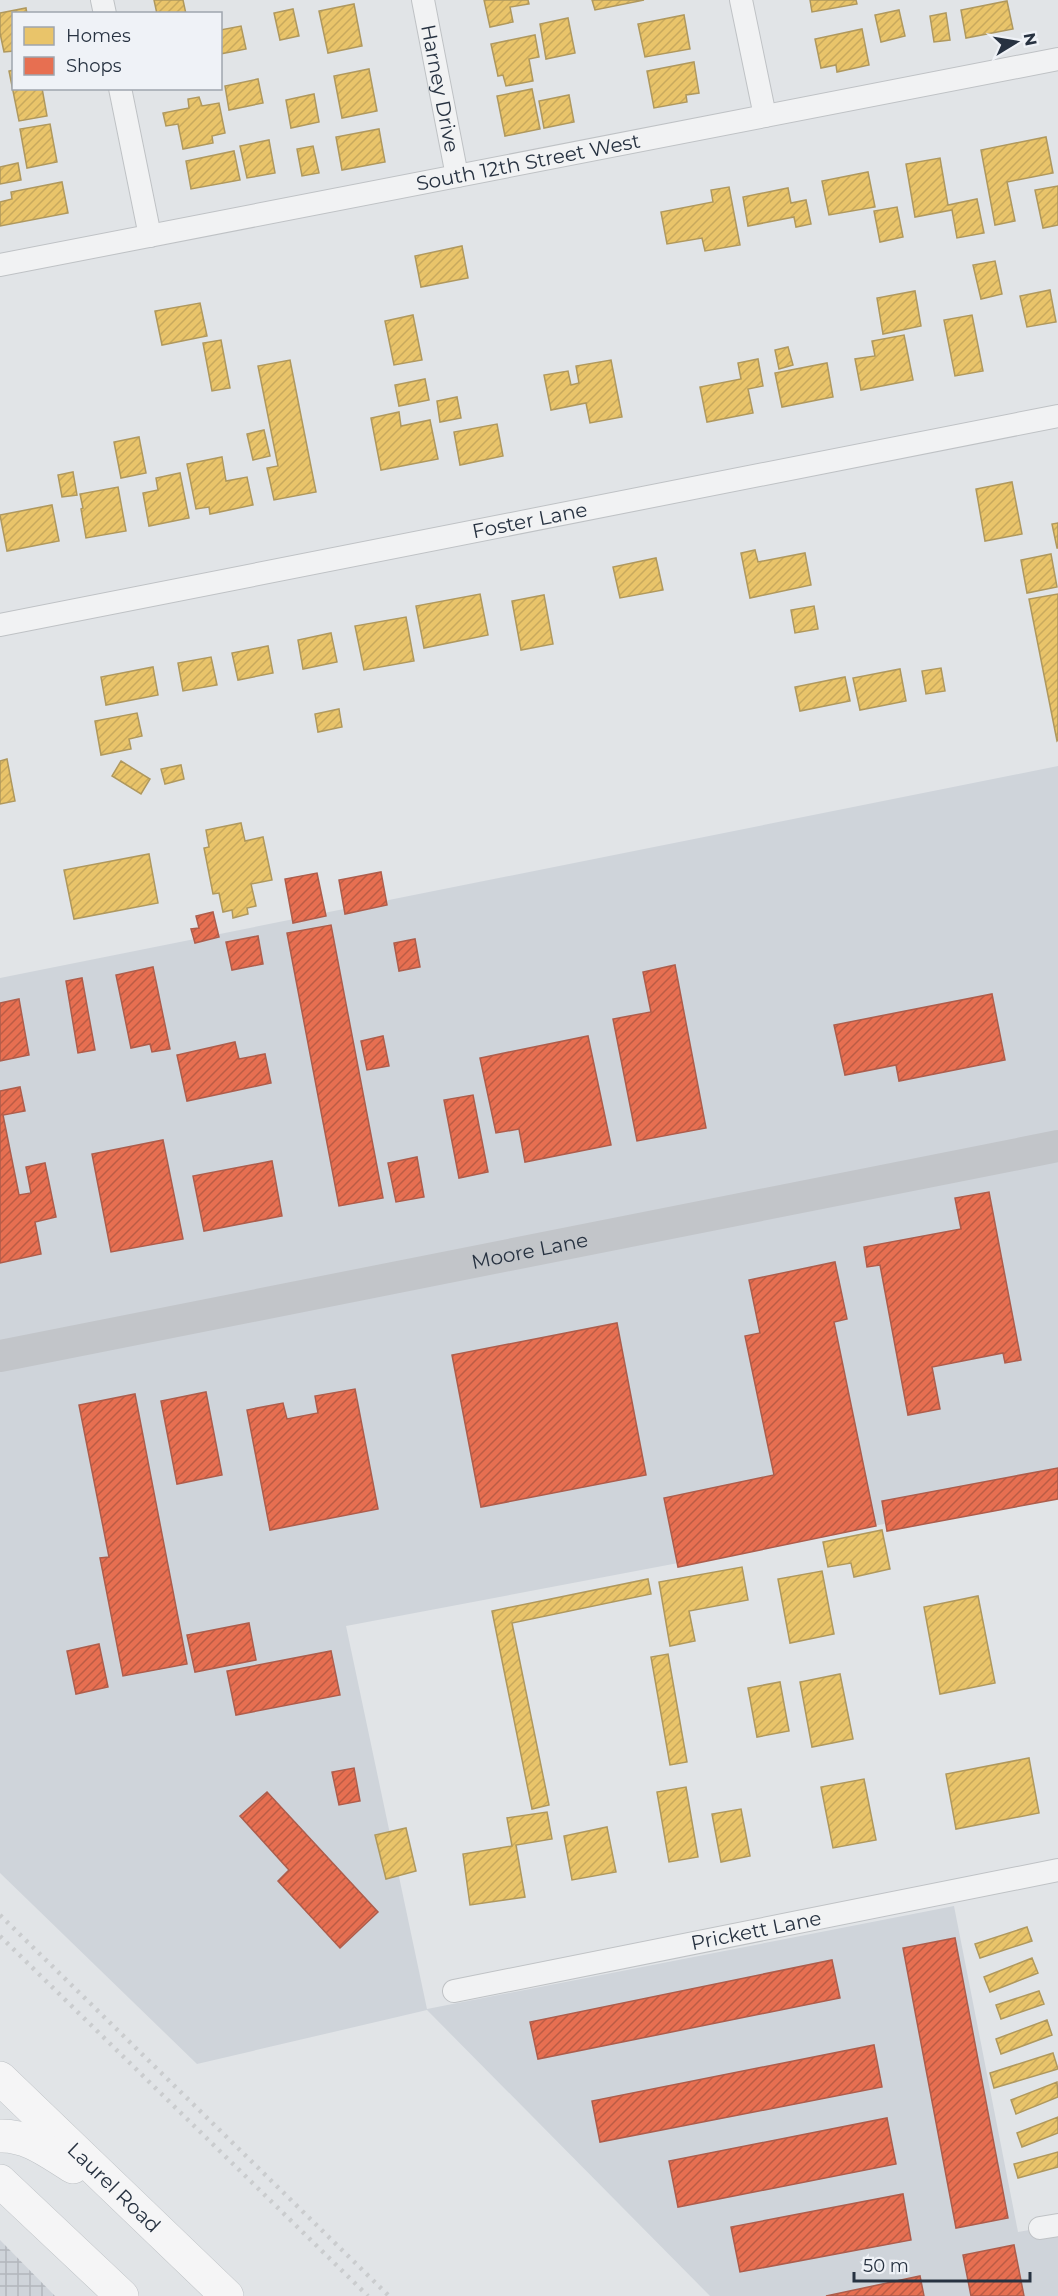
<svg xmlns="http://www.w3.org/2000/svg" width="1058" height="2296" viewBox="0 0 1058 2296" font-family="Montserrat,sans-serif">
  <style>
    .built { fill: #cfd4da }
    .industrial { fill: url(#industrial-grid) }
    .homes { fill: url(#homes-hatch); stroke: #af985e; stroke-width: 1.5 }
    .shops { fill: url(#shops-hatch); stroke: #ad5d4c; stroke-width: 1.5 }
    .lines { fill: none; stroke-linecap: round; stroke-linejoin: round }
    .street-casing { stroke: #bfc2c5; stroke-width: 24 }
    .primary-casing { stroke: #bdc1c5; stroke-width: 34 }
    .street { stroke: #f1f2f3; stroke-width: 22 }
    .secondary { stroke: #c2c5c9; stroke-width: 32 }
    .primary { stroke: #f5f5f6; stroke-width: 33 }
    .rail { stroke: #caccce; stroke-width: 4.5; stroke-dasharray: 3 6; stroke-linecap: butt }
    .labels { text-anchor: middle; dominant-baseline: central; stroke-width: 6; stroke-linejoin: round; paint-order: stroke }
    .street-label { font-size: 20px; fill: #273241; stroke: #eff2f7 }
  </style>
  <defs>
    <pattern id="industrial-grid" width="8" height="8" patternUnits="userSpaceOnUse" patternTransform="scale(1.5)"><rect width="8" height="8" fill="#cfd4da"/><path d="M0 4h8M4 0v8" fill="none" stroke="#b2b6bc"/></pattern>
    <pattern id="homes-hatch" width="6" height="6" patternUnits="userSpaceOnUse" patternTransform="scale(1.5)"><rect width="6" height="6" fill="#e9c46a"/><path d="M-1 1l2-2M0 6l6-6M5 7l2-2" fill="none" stroke="#c8a95d"/></pattern>
    <pattern id="shops-hatch" width="6" height="6" patternUnits="userSpaceOnUse" patternTransform="scale(1.5)"><rect width="6" height="6" fill="#e76f51"/><path d="M-1 1l2-2M0 6l6-6M5 7l2-2" fill="none" stroke="#bb5c45"/></pattern>
  </defs>
  <rect width="100%" height="100%" fill="#e1e4e7"/>
  <path class="built" d="M1058 766V1491L346 1626 427 2009 954 1906 1018 2232 1058 2225V2296H710L427 2010 197 2064 0 1873V978Z"/>
  <path class="industrial" d="M0 2240 55 2296H0Z"/>
  <path class="homes" d="M154 0H183L186 14H157Z
    M484 0H528L529 4 510 7 513 22 490 27Z
    M592 0H644L595 10Z
    M810 0H856L857 4 812 12Z
    M1007 1 1013 29 966 38 961 10Z
    M354 4 362 46 328 53 319 11Z
    M26 8 27 14H14V51L4 52 0 33V13Z
    M293 9 299 36 280 40 274 13Z
    M899 10 905 36 881 42 875 15Z
    M946 13 950 40 934 42 930 16Z
    M684 15 690 49 645 57 638 24Z
    M568 18 575 53 546 59 540 24Z
    M241 26 246 49 220 54V30Z
    M862 29 869 65 837 72 836 65 821 68 815 39Z
    M535 35 539 57 529 59 533 81 506 86 503 75 498 76 491 44Z
    M694 62 699 93 686 95 687 102 654 108 647 71Z
    M369 69 377 111 342 118 334 76Z
    M14 70V88H42L47 116 19 121 9 71Z
    M258 79 263 103 229 110 225 86Z
    M532 89 540 129 505 136 497 96Z
    M314 94 319 122 291 128 286 100Z
    M569 95 574 122 544 128 539 101Z
    M199 97 202 106 219 103 225 133 212 136 213 143 183 149 178 124 166 126 163 113 189 108 188 99Z
    M50 124 57 162 27 168 20 129Z
    M379 129 385 162 342 170 336 137Z
    M1046 137 1053 173 1007 182 1015 221 995 225 981 150Z
    M269 140 275 173 247 178 240 146Z
    M313 146 319 173 302 176 297 149Z
    M234 151 240 180 191 189 186 161Z
    M940 158 948 205 977 199 984 233 957 238 952 210 915 217 906 164Z
    M18 163 21 180 0 184V167Z
    M868 172 875 207 829 215 822 181Z
    M62 182 68 213 0 226V202L12 199 11 192Z
    M1058 186V225L1043 228 1035 190Z
    M729 187 740 245 705 251 702 238 667 244 661 212 713 202 711 190Z
    M788 188 791 203 806 200 811 224 796 227 794 217 748 226 743 197Z
    M897 207 903 237 880 242 874 211Z
    M462 246 468 278 421 287 415 256Z
    M995 261 1002 294 981 299 973 265Z
    M1050 290 1056 322 1027 327 1020 296Z
    M915 291 921 326 883 334 877 298Z
    M200 303 207 336 162 345 155 311Z
    M413 315 422 360 394 365 385 321Z
    M972 315 983 371 955 376 944 320Z
    M904 335 913 380 861 390 855 359 875 356 872 341Z
    M221 340 230 388 212 391 203 343Z
    M788 347 793 365 779 369 775 350Z
    M758 359 763 386 748 389 753 413 707 422 700 387 741 379 738 363Z
    M290 360 316 492 274 500 267 468 278 466 258 366Z
    M611 360 622 417 590 423 586 403 551 410 544 375 568 371 571 385 579 383 576 366Z
    M827 363 833 397 782 407 775 373Z
    M425 379 429 400 399 406 395 385Z
    M457 397 461 418 440 422 437 401Z
    M399 412 401 426 430 420 438 459 381 470 371 418Z
    M497 424 503 456 460 465 454 432Z
    M264 430 270 456 253 460 247 434Z
    M139 437 146 473 121 478 114 442Z
    M222 457 226 481 247 477 253 505 210 514 209 507 196 509 187 464Z
    M73 472 77 495 62 497 58 475Z
    M180 473 189 518 149 526 143 493 158 490 156 478Z
    M1012 482 1022 534 985 541 976 489Z
    M118 487 126 531 86 538 81 509 83 508 80 494Z
    M52 505 59 541 7 551 0 515Z
    M1058 523V548H1057L1052 524Z
    M755 550 758 562 805 553 811 585 750 598 741 553Z
    M1051 554 1057 587 1027 593 1021 560Z
    M656 558 663 590 620 598 613 567Z
    M480 594 488 635 424 648 416 606Z
    M1058 594V740L1057 741 1029 599Z
    M544 595 553 644 521 650 512 601Z
    M814 606 818 629 795 633 791 610Z
    M406 617 414 661 364 670 355 626Z
    M331 633 337 662 303 669 298 640Z
    M268 646 273 673 238 680 232 653Z
    M211 657 217 685 183 691 178 663Z
    M153 667 158 695 106 705 101 677Z
    M941 668 945 691 926 694 922 671Z
    M900 669 906 701 860 710 853 678Z
    M845 677 850 701 800 711 795 687Z
    M339 709 342 727 318 732 315 714Z
    M137 713 142 736 129 739 131 749 101 755 95 721Z
    M7 759 15 801 0 804V761Z
    M121 761 150 779 141 794 112 776Z
    M181 765 184 779 165 784 161 769Z
    M241 823 245 841 263 837 272 880 251 884 256 906 247 908 248 914 233 918 232 910 223 912 219 893 213 894 204 848 209 847 206 830Z
    M149 854 158 903 74 919 64 870Z
    M882 1530 890 1569 854 1577 851 1563 828 1567 823 1542Z
    M742 1567 748 1600 689 1611 695 1641 670 1646 659 1582Z
    M822 1571 834 1634 790 1643 778 1579Z
    M648 1579 651 1594 512 1623 549 1805 532 1809 492 1611Z
    M978 1596 995 1683 940 1694 924 1607Z
    M668 1654 687 1762 670 1765 651 1657Z
    M840 1674 853 1739 812 1747 800 1682Z
    M780 1682 789 1731 757 1737 748 1688Z
    M1029 1758 1039 1813 956 1829 946 1774Z
    M864 1779 876 1840 833 1848 821 1787Z
    M686 1787 698 1857 669 1862 657 1792Z
    M741 1809 750 1856 721 1862 712 1814Z
    M547 1812 552 1839 516 1845 525 1897 470 1905 463 1854 512 1846 507 1818Z
    M607 1827 616 1872 572 1880 564 1836Z
    M406 1828 416 1871 386 1879 375 1835Z
    M1027 1927 1032 1941 980 1958 975 1944Z
    M1032 1958 1038 1973 990 1992 984 1977Z
    M1039 1991 1044 2004 1001 2019 996 2005Z
    M1047 2020 1052 2035 1001 2054 996 2039Z
    M1053 2053 1058 2069 994 2088 990 2073Z
    M1057 2082 1058 2097 1016 2114 1011 2100Z
    M1058 2117V2133L1022 2147 1017 2133Z
    M1058 2152V2167L1018 2178 1014 2164Z"/>
  <path class="shops" d="M381 872 387 905 345 914 339 880Z
    M317 873 326 916 293 923 285 879Z
    M213 912 219 937 195 943 191 929 199 928 196 916Z
    M331 925 383 1198 339 1206 287 933Z
    M258 936 263 964 232 970 226 942Z
    M415 939 420 967 399 971 394 943Z
    M675 965 706 1128 637 1141 613 1019 651 1012 643 972Z
    M153 967 170 1049 152 1052 150 1044 131 1048 116 975Z
    M82 978 95 1050 78 1053 66 981Z
    M992 994 1005 1060 899 1081 896 1065 845 1075 834 1025Z
    M19 999 29 1055 0 1061V1003Z
    M383 1036 389 1066 367 1070 361 1041Z
    M588 1036 611 1145 525 1162 519 1129 496 1133 480 1058Z
    M235 1042 239 1059 265 1054 271 1083 187 1101 177 1055Z
    M20 1087 25 1111 3 1115 19 1195 31 1193 26 1167 45 1163 56 1217 35 1222 41 1254 0 1263V1091Z
    M473 1095 488 1172 459 1178 444 1100Z
    M163 1140 183 1239 111 1252 92 1154Z
    M417 1157 424 1197 396 1202 388 1163Z
    M272 1161 282 1216 204 1231 193 1176Z
    M989 1192 1021 1360 1005 1363 1003 1353 932 1367 940 1409 908 1415 880 1265 867 1267 864 1247 961 1229 955 1198Z
    M835 1262 847 1319 834 1322 876 1526 678 1567 664 1498 774 1475 745 1336 760 1333 749 1280Z
    M617 1323 646 1475 481 1507 452 1355Z
    M355 1389 378 1509 270 1530 247 1410 283 1403 287 1419 318 1413 315 1396Z
    M206 1392 222 1475 177 1484 161 1401Z
    M135 1394 187 1664 123 1676 100 1558 109 1557 79 1405Z
    M1058 1468V1499L887 1531 882 1501Z
    M249 1623 256 1660 195 1672 187 1635Z
    M99 1644 108 1687 76 1694 67 1651Z
    M331 1651 340 1695 236 1715 227 1671Z
    M354 1768 360 1801 339 1805 332 1772Z
    M267 1792 378 1912 340 1948 278 1881 289 1870 240 1816Z
    M955 1938 1008 2218 956 2228 903 1948Z
    M832 1960 840 1998 538 2059 530 2022Z
    M874 2045 882 2087 600 2142 592 2101Z
    M887 2118 896 2164 678 2207 669 2161Z
    M903 2194 911 2240 740 2272 731 2227Z
    M1014 2245 1024 2296H971L963 2255Z
    M920 2276 924 2296H826Z"/>
  <g class="lines">
    <defs>
      <g id="street">
        <path d="M102 0 105 14"/>
        <path id="s1" d="M423 0 457 176"/>
        <path d="M741 0 765 116"/>
        <path d="M120 88 150 236"/>
        <path id="s2" d="M0 265 1058 59"/>
        <path id="s3" d="M0 625 1058 416"/>
        <path id="s4" d="M454 1991 1058 1870"/>
        <path d="M1040 2228 1058 2225"/>
      </g>
      <g id="primary">
        <path id="s6" d="M0 2078 227 2296"/>
        <path d="M0 2136C28 2135 50 2153 73 2167"/>
        <path d="M0 2181 122 2296"/>
      </g>
    </defs>
    <use href="#street" class="street-casing"/>
    <use href="#primary" class="primary-casing"/>
    <use href="#street" class="street"/>
    <path class="secondary" id="s5" d="M0 1356 1058 1146"/>
    <use href="#primary" class="primary"/>
    <path class="rail" d="M0 1915 389 2296
      M0 1936 368 2296"/>
  </g>
  <g class="labels">
    <g class="street-label">
      <text stroke="none"><textPath href="#s1" startOffset="90">Harney Drive</textPath></text>
      <text stroke="none"><textPath href="#s2" startOffset="538">South 12th Street West</textPath></text>
      <text stroke="none"><textPath href="#s3" startOffset="540">Foster Lane</textPath></text>
      <text stroke="none"><textPath href="#s5" startOffset="540">Moore Lane</textPath></text>
      <text stroke="none"><textPath href="#s4" startOffset="308">Prickett Lane</textPath></text>
      <text stroke="none"><textPath href="#s6" startOffset="158">Laurel Road</textPath></text>
    </g>
  </g>
  <rect x="12" y="12" width="210" height="78" fill="#eff2f7" stroke="#9fa5ae" stroke-width="1.5"/>
  <rect x="24" y="27" width="30" height="18" fill="#e9c46a" stroke="#9fa5ae" stroke-width="1.5"/>
  <text x="66" y="42" font-size="18" fill="#273241">Homes</text>
  <rect x="24" y="57" width="30" height="18" fill="#e76f51" stroke="#9fa5ae" stroke-width="1.5"/>
  <text x="66" y="72" font-size="18" fill="#273241">Shops</text>
  <g transform="translate(1016 42) rotate(79)" stroke="#eff2f7" stroke-width="4.5" paint-order="stroke">
  <path d="M0-4.5L10 22L0 15L-10 22Z" fill="#273241"/>
  <text y="-9" font-size="16" font-weight="bold" text-anchor="middle" fill="#273241">N</text>
  </g>
  <path d="M854 2272v9h176v-9" fill="none" stroke="#273241" stroke-width="3"/>
  <text x="863" y="2272" font-size="18" fill="#273241" stroke="#eff2f7" stroke-width="4.5" paint-order="stroke">50 m</text>
</svg>
